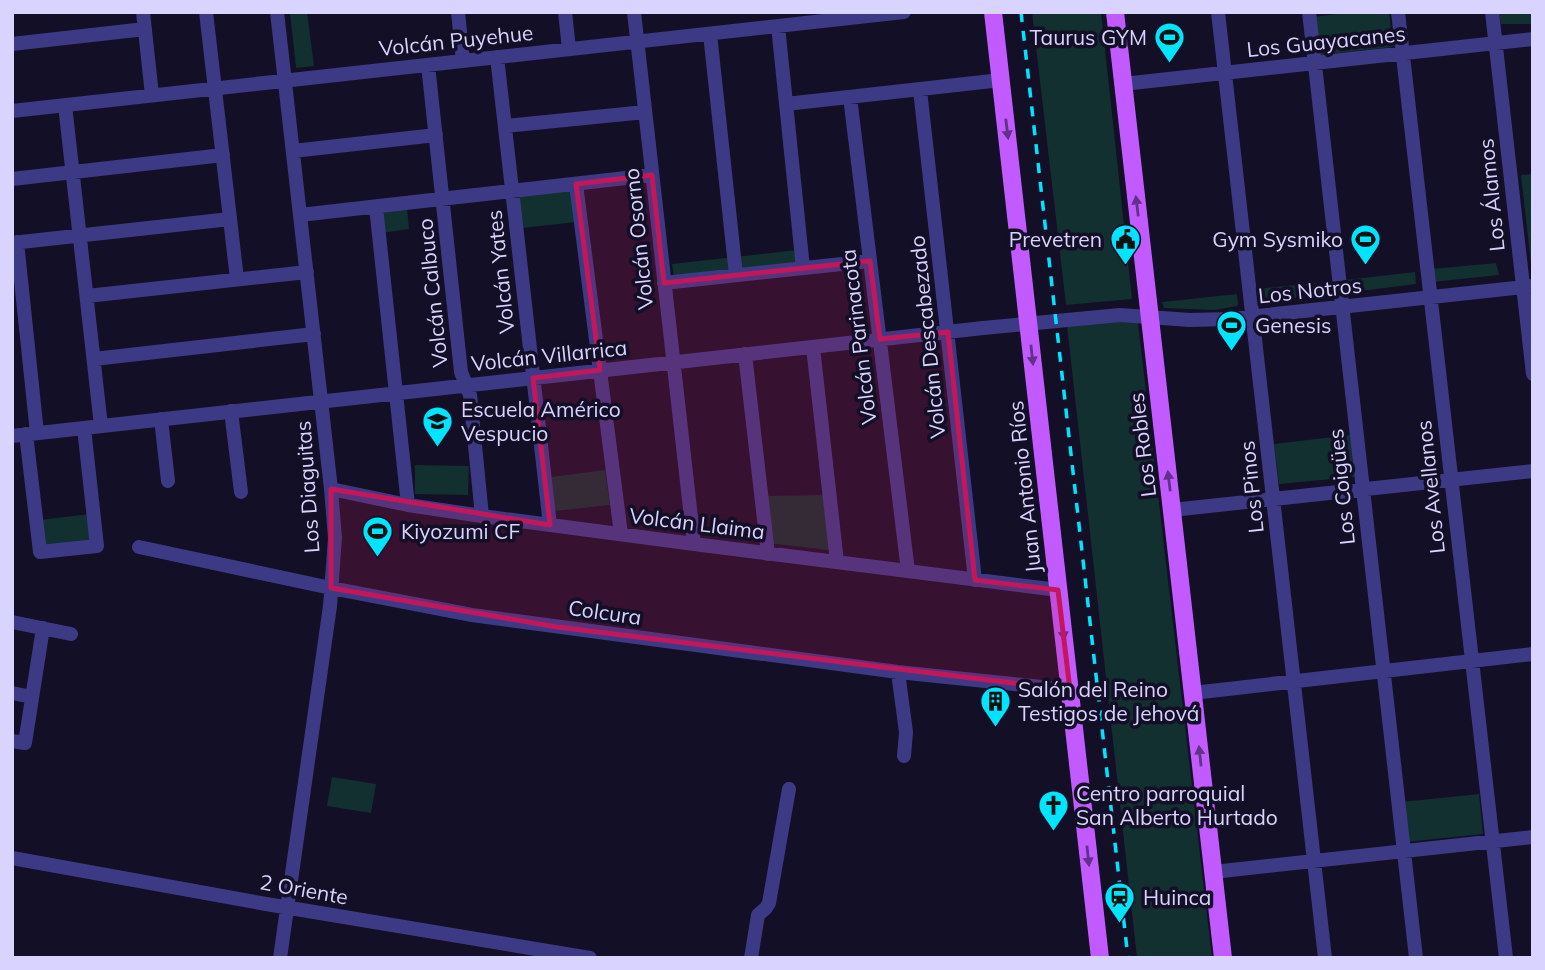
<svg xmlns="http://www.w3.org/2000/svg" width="1545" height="970" viewBox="0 0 1545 970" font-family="Mulish,sans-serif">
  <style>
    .green { fill: #12302f }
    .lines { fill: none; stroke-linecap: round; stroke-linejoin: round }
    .minor { stroke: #3d3a85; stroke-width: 14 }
    .major { stroke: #c25bff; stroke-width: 18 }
    .rail { stroke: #00e5ff; stroke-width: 3.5; stroke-dasharray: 10 9; stroke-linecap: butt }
    .oneway { fill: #623188 }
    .marked { fill: #c2185b; fill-opacity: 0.2; stroke: #c2185b; stroke-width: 5; stroke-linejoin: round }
    .labels { text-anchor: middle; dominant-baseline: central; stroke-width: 7; stroke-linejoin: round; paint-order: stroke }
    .poi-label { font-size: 21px; fill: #d9d4ff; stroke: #130f26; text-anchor: start }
    .street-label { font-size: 21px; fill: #d9d4ff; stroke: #130f26 }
  </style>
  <rect width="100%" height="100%" fill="#130f26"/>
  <path class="green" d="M290 12H307L314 66 296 68Z
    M1032 12H1101L1132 299 1066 305Z
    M1355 12H1389L1393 47 1319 55 1313 17Z
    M1499 12H1533V24H1501Z
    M1533 174V268L1531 264 1521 175Z
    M569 189 572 193 576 222 522 228 519 197 523 194Z
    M407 208 409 229 382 233 380 211Z
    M797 250 798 262 674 277 672 264Z
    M1496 263 1499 275 1423 283 1421 270Z
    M1415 272 1416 284 1337 294 1336 281Z
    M1328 282V295L1247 302 1245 290Z
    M1237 294 1238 306 1214 310 1164 308 1162 302Z
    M1122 319 1138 323 1212 958H1137L1067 325Z
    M1350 435 1354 477 1279 484 1274 444Z
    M415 465 469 466 468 495 415 494Z
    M605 470 610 505 555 511 551 477Z
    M825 495 832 545 828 550 768 543 764 496Z
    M90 514 93 543 44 549 40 520Z
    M332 777 376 784 371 813 327 806Z
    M1479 794 1483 834 1406 842 1402 802Z"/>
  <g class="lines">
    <path class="minor" d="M143 12 152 95
      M206 12 237 279
      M277 12 331 489 335 538 330 606 280 958
      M458 12 463 61
      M565 12 569 49
      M634 12 694 544
      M1218 12 1325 958
      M1309 12 1416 958
      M1398 12 1506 958
      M1492 12 1533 374
      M778 26 803 268
      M710 34 736 275
      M12 44 145 29
      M497 57 550 525
      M428 65 461 372 470 395 482 516
      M1123 84 1533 39
      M920 90 975 580
      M850 97 908 571
      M786 104 1001 80
      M65 105 101 426
      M12 111 904 12
      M505 126 645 112
      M293 151 436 135
      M12 179 223 155
      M576 184 621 534
      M376 207 408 505
      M300 215 652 175
      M17 242 37 433
      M12 243 230 219
      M664 283 870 261
      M87 296 307 272
      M813 347 837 562
      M745 354 768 554
      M94 359 314 334
      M231 411 241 492
      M161 419 168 481
      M26 434 40 552 97 546 84 428
      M12 436 983 328 1120 315 1190 320 1230 319 1533 286
      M331 489 408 505 482 516 694 544 1058 590
      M1172 510 1533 471
      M139 547 331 588 472 615 898 672 1070 690
      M12 622 71 634
      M898 672 906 732 904 756
      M12 693 32 697
      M1193 693 1533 654
      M12 741 25 743 43 628
      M12 858 266 904 590 958
      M1213 872 1533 837
      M751 958 758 915 766 908 769 903 789 789"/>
    <path class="major" d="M993 12 1100 958
      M1115 12 1223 958"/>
    <path class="rail" d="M1021 12 1128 958"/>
  </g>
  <defs><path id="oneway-solid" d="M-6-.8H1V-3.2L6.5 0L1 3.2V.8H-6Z" transform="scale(1.75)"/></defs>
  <g class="oneway">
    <use href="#oneway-solid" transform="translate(1007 129) rotate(83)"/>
    <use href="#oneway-solid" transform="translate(1137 206) rotate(-97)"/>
    <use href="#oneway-solid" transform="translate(1032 355) rotate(84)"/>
    <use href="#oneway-solid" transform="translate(1169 481) rotate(-97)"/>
    <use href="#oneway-solid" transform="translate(1063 630) rotate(84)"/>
    <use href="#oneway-solid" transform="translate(1200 756) rotate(-96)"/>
    <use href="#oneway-solid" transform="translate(1088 856) rotate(84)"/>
  </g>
  <path class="marked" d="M652 175 664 283 870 261 880 339 948 332 975 580 1058 590 1070 690 557 627 331 588V489L550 525 533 378 600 370 576 184Z"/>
  <defs>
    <symbol id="stadium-pin" viewBox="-11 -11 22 30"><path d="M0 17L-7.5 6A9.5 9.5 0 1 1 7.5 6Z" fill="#00e5ff" stroke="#130f26"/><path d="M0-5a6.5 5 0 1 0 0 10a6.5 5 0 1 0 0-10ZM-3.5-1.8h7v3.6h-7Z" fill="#111"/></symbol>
    <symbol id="civic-pin" viewBox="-11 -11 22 30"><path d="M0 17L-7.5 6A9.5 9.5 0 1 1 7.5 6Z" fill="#00e5ff" stroke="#130f26"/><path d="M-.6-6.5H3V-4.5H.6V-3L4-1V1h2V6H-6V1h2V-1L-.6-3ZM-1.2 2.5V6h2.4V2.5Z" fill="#111"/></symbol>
    <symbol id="school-pin" viewBox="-11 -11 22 30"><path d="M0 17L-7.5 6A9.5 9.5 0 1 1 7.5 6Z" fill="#00e5ff" stroke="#130f26"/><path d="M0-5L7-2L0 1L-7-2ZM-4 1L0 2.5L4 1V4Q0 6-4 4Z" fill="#111"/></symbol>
    <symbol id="building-pin" viewBox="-11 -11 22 30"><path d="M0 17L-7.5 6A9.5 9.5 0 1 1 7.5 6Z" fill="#00e5ff" stroke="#130f26"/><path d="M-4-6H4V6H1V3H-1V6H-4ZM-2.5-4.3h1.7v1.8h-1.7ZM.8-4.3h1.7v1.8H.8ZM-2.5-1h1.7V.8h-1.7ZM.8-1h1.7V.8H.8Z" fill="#111"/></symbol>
    <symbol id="church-pin" viewBox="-11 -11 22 30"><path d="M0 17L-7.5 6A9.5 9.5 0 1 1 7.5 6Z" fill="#00e5ff" stroke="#130f26"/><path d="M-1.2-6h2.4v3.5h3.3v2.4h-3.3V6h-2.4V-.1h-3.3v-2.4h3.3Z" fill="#111"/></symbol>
    <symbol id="station-pin" viewBox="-11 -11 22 30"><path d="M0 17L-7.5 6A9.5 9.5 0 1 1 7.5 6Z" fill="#00e5ff" stroke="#130f26"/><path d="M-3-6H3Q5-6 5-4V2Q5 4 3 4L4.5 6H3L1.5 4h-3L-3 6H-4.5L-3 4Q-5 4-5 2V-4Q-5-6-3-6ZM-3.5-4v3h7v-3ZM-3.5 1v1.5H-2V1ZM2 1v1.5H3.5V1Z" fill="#111"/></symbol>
  </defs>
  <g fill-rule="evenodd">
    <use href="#stadium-pin" x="1152" y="20" width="35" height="47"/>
    <use href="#civic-pin" x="1108" y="222" width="35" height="47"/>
    <use href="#stadium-pin" x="1348" y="222" width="35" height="47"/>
    <use href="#stadium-pin" x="1214" y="308" width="35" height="47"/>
    <use href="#school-pin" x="420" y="404" width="35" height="47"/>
    <use href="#stadium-pin" x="360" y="514" width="35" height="47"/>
    <use href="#building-pin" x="978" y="684" width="35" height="47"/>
    <use href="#church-pin" x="1036" y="788" width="35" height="47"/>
    <use href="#station-pin" x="1102" y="880" width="35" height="47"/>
  </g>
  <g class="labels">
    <g class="poi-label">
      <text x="1147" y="37" text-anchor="end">Taurus GYM</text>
      <text x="1102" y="239" text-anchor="end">Prevetren</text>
      <text x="1343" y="239" text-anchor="end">Gym Sysmiko</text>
      <text x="1255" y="325">Genesis</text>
      <text x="461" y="409">Escuela Américo<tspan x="461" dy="24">Vespucio</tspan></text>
      <text x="401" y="531">Kiyozumi CF</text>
      <text x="1018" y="689">Salón del Reino<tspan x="1018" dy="24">Testigos de Jehová</tspan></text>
      <text x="1076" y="793">Centro parroquial<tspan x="1076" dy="24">San Alberto Hurtado</tspan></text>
      <text x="1143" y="897">Huinca</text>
    </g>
    <g class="street-label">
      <text transform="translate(456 40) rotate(-6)">Volcán Puyehue</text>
      <text transform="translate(1326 41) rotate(-6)">Los Guayacanes</text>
      <text transform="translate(1491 195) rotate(-96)">Los Álamos</text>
      <text transform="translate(638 239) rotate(-96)">Volcán Osorno</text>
      <text transform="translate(500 272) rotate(-96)">Volcán Yates</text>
      <text transform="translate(1310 290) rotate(-6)">Los Notros</text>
      <text transform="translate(432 293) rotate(-96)">Volcán Calbuco</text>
      <text transform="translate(858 337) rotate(-97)">Volcán Parinacota</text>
      <text transform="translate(927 337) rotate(-96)">Volcán Descabezado</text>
      <text transform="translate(549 355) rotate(-6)">Volcán Villarrica</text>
      <text transform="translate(1142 445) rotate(-97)">Los Robles</text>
      <text transform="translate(307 487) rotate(-94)">Los Diaguitas</text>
      <text transform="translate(1024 487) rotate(-96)">Juan Antonio Ríos</text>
      <text transform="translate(1251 487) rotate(-96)">Los Pinos</text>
      <text transform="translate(1341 487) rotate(-96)">Los Coigües</text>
      <text transform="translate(1430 487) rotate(-96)">Los Avellanos</text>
      <text transform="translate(697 523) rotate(7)">Volcán Llaima</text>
      <text transform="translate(605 612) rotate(8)">Colcura</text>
      <text transform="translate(304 889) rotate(10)">2 Oriente</text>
    </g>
  </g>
  <rect width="1545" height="970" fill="none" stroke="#d9d4ff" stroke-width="28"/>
</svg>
